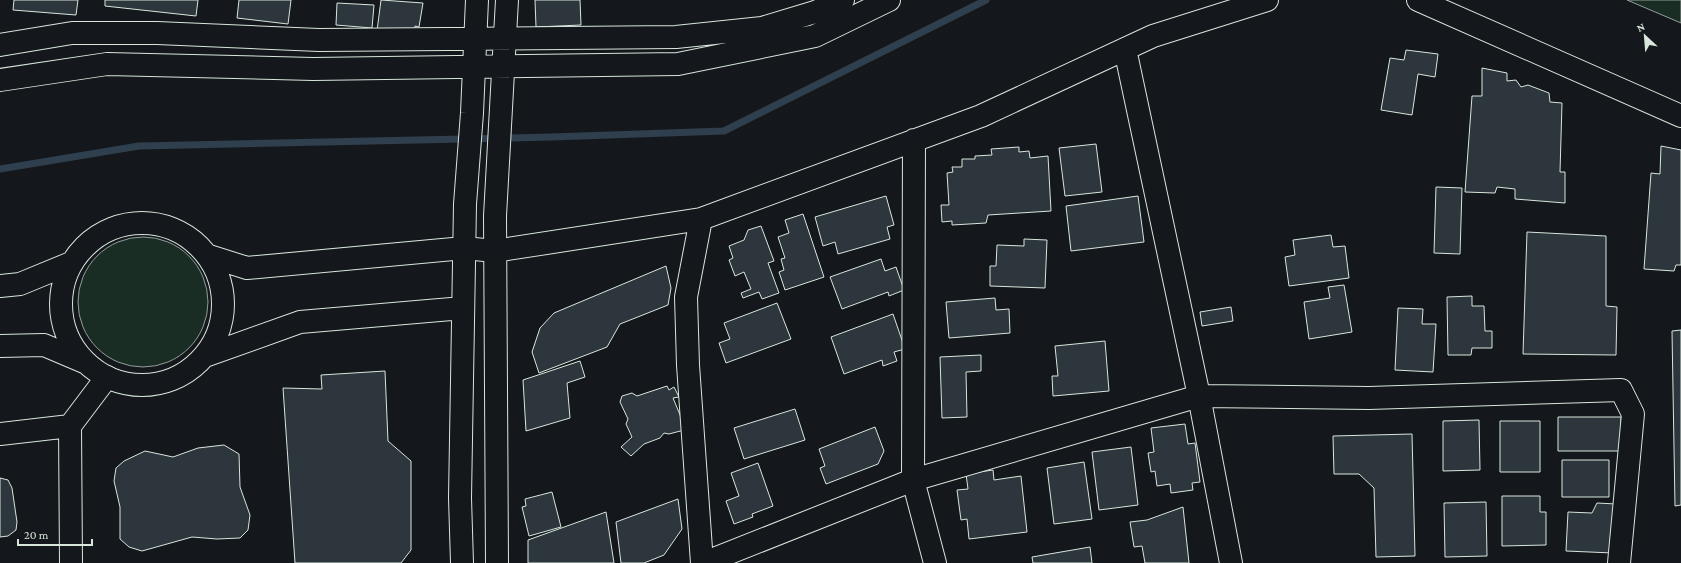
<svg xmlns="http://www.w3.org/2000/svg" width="1681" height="563" viewBox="0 0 1681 563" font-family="'Crimson Pro',serif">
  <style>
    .green { fill: #1a2d24; stroke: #939e99 }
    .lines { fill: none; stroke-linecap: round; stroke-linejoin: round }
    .stream { stroke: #2f3f4d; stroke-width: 7 }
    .building { fill: #2c363c; stroke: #d8e6dc }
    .street-casing { stroke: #d8e6dc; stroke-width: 24 }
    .secondary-casing { stroke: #d8e6dc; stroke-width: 24 }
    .street { stroke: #14181c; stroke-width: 22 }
    .secondary { stroke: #14181c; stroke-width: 22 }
  </style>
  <rect width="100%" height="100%" fill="#14181c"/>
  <path class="green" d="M1627 0H1681V23Z
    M78 302a65 65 0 1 1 130 0a65 65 0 1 1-130 0Z"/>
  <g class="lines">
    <path class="stream" d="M0 169 139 146 552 137 724 131 986 0"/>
  </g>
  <path class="building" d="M14 0H78L76 15 13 10Z
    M105 0H198L196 16 105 6Z
    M239 0H291L288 24 237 18Z
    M381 0 423 3 419 27 415 26 414 35 377 31Z
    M535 0H580L581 25 536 27Z
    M337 3 374 5 372 28 336 25Z
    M1406 50 1438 54 1435 77 1418 74 1412 115 1381 110 1390 58 1404 60Z
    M1482 68 1507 73V81L1516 80 1521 87 1528 85 1549 93 1550 102 1562 103 1560 172H1565V203L1515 199V189L1497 187 1495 193 1465 192 1472 96H1482Z
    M1096 144 1102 192 1065 196 1059 148Z
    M1661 146 1681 150V265H1676L1674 271 1644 269 1651 173 1660 174Z
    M1019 147V152L1029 151 1030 158 1048 156 1051 211 988 215 986 223 952 225V221L942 222 941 205H949L947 173 953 172 952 167H962V159H975V156L992 155 991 149Z
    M1436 187 1462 188 1460 254 1434 253Z
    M886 196 894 225 887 227 890 239 838 254 835 242 823 246 815 217Z
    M1138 196 1144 242 1071 251 1066 206Z
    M803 214 824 277 785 290 779 272 784 270 781 259 785 258 778 237 789 233 785 220Z
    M761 226 774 261 768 263 779 293 762 299 759 292 743 298 741 293 751 289 744 272 735 276 729 260 733 258 729 246 744 240 748 230Z
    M1527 232 1606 236V306L1617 307 1616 355 1523 354Z
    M1331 235 1333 247 1345 246 1349 278 1289 286 1285 257 1295 255 1293 240Z
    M1024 239 1047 240 1045 288 990 286V266H996L997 245 1024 246Z
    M881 259 885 271 896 267 904 290 889 296 888 292 842 309 830 277Z
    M666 266 671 288 668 305 620 324 607 347 539 373 532 352 540 328 554 313Z
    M1344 285 1352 332 1309 339 1304 302 1330 298 1328 287Z
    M1472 296V306H1484L1485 331H1492V348H1472L1471 355H1448L1447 297Z
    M995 298 996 310 1009 309 1010 333 949 338 946 302Z
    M777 303 791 339 726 363 719 343 730 339 724 323Z
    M1231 307 1233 321 1202 326 1200 312Z
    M1398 308 1423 309 1422 324H1436L1433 372 1395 370Z
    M893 314 905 349 894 352 897 361 883 366 882 360 844 374 831 337Z
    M1681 330V505L1675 506 1672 331Z
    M1105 341 1109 391 1053 396 1052 376H1058L1055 346Z
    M981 355V371L966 372 967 417 942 418 940 357Z
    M580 361 585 377 567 383 570 418 526 431 523 380Z
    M385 371 388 441 411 461V550L401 563H295L283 388 322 389 321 375Z
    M667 386 669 390 674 387 679 397 673 398 683 422 684 430 669 434 664 433 660 438 644 444 631 456 621 447 632 437 626 424 628 419 620 402 622 396 632 393 637 396Z
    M795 409 805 440 744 459 734 428Z
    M1558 417H1621V451H1558Z
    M1479 420 1480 470 1443 471V421Z
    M1500 421H1540V472H1500Z
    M1185 424 1188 444 1195 443 1200 482 1192 483 1193 490 1171 493 1170 484 1157 486 1155 471 1151 472 1148 453 1154 452 1151 428Z
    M875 427 884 451 878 464 826 484 820 468 825 466 819 449Z
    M1412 434 1415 556 1376 557 1374 488 1359 474H1334L1333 436Z
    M224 445 239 454 240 487 250 515 248 530 240 538 217 539 192 537 142 551 129 547 120 539V507L114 481 116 468 124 461 145 451 173 457 198 448Z
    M1131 447 1138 505 1099 510 1092 452Z
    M1562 460H1609V497H1562Z
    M1084 462 1092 519 1054 524 1047 468Z
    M758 463 773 506 752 514 753 517 734 524 726 501 739 496 731 473Z
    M993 470 994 480 1021 476 1027 532 969 539 967 519 961 520 957 490 968 489 966 474Z
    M0 478 8 480 12 488 17 522 16 530 8 536 0 537Z
    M552 492 561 527 529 536 522 507 526 506 525 499Z
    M1502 496H1540V512H1546V545L1502 546Z
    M678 499 682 529 664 555 644 563H621L616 522Z
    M1486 502 1487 556 1445 557 1444 503Z
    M1597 503 1616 504 1613 553 1566 551 1568 512 1592 513Z
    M1183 507 1189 563H1145L1142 546 1134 547 1130 522 1147 520Z
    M606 512 614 563H528V540Z
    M1090 547 1092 563H1033L1032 557Z"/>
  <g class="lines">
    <defs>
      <path id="street" d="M1418 0 1681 116
        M1125 49 1199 396 1231 563
        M914 140 913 480 935 563
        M701 219 686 297 688 365 702 563
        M464 248 495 251 701 219 981 116 1153 36 1267 0
        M0 434 70 426
        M71 563 70 426 107 377
        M704 563 913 480 1199 396 1369 398 1621 390 1633 414 1619 563"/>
      <path id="secondary" d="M0 45 72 33H157L319 40 676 37 762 28 815 12 843 0
        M0 80 107 64 313 69 678 64 815 36 889 0
        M61 304a81 81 0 1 1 162 0a81 81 0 1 1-162 0Z
        M209 256 247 268 464 248
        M0 286 20 284 71 263
        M0 346 44 345 84 362
        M205 356 300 322 463 308
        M462 563 460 498 465 204 472 113 477 0
        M497 563 495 216 507 0"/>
    </defs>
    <use href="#street" class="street-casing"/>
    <use href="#secondary" class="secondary-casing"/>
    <use href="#street" class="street"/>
    <use href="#secondary" class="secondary"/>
  </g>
  <g transform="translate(1645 36) rotate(334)" stroke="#14181c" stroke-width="3" paint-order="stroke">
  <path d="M0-3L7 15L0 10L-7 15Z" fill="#d8e6dc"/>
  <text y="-6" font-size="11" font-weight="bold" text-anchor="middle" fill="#d8e6dc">N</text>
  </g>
  <path d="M18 539v6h74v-6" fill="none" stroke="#d8e6dc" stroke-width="2"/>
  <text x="24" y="539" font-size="12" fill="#d8e6dc" stroke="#14181c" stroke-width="3" paint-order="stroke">20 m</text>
</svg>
